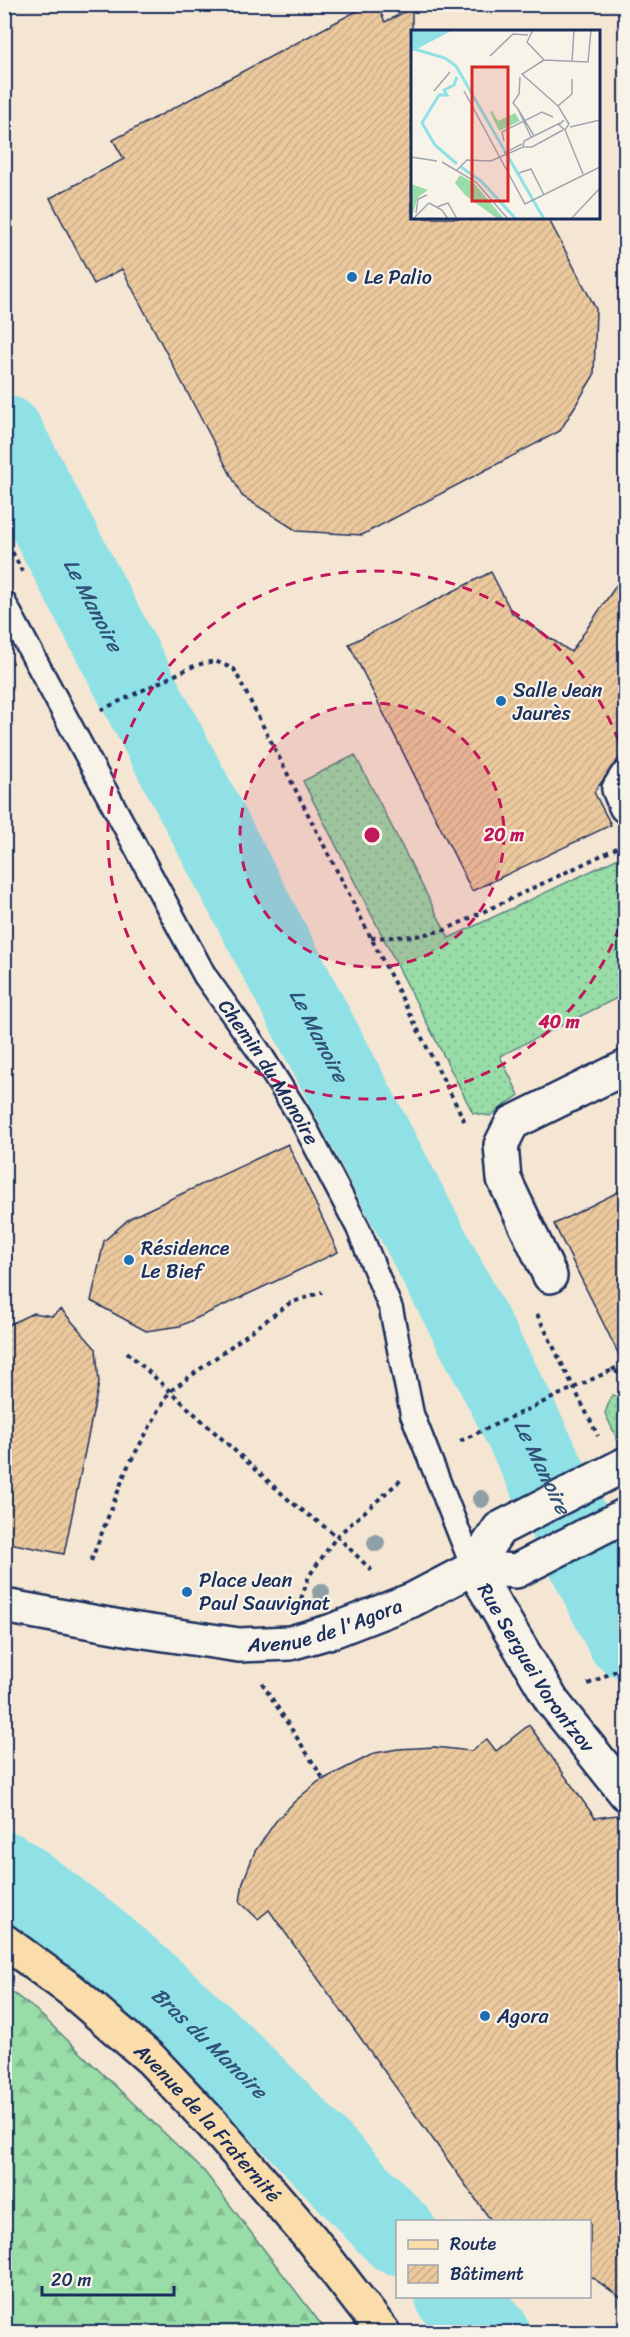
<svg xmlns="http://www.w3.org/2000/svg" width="630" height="2337" viewBox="0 0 630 2337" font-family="Sriracha,sans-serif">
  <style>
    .built { fill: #f4e6d2; fill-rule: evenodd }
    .grass { fill: url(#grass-dots); stroke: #5a8682; stroke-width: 1.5 }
    .forest { fill: url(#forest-firs); stroke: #5a8682; stroke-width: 1.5 }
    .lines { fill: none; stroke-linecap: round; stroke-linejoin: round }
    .river { stroke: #8fe1e6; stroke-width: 80 }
    .building { fill: url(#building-hatch); stroke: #1b2f5e; stroke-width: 1.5 }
    .service-casing { stroke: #1b2f5e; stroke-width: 27 }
    .pedestrian-casing { stroke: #1b2f5e; stroke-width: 38 }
    .minor-casing { stroke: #1b2f5e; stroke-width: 38 }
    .primary-casing { stroke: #1b2f5e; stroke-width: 38 }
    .path { stroke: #1b2f5e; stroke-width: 4; stroke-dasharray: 4.5 4.5; stroke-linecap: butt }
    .service { stroke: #f7f3e8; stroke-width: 22 }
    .pedestrian { stroke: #f7f3e8; stroke-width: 33 }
    .minor { stroke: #f7f3e8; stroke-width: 33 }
    .primary { stroke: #faddab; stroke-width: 33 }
    .tree { fill: #8f9fa6 }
    .ring { fill: none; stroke: #c2185b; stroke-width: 3; stroke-dasharray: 10 8 }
    .poi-dot { fill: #1f6fb2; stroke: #f7f3e8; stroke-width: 2 }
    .labels { text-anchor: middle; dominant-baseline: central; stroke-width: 4.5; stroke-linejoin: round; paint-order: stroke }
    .poi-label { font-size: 20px; fill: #1b2f5e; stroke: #f7f3e8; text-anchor: start }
    .street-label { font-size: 20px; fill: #1b2f5e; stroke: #f7f3e8 }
    .water-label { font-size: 21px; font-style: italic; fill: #325379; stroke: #f7f3e8 }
    .inset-river { fill: none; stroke: #8fe1e6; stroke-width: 3 }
    .inset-road { fill: none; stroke: #9fa5b1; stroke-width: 1.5 }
    .view { fill: #d62828; fill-opacity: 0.15; stroke: #d62828; stroke-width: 3 }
    .inset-edge { fill: none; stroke: #1b2f5e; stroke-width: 3 }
    .centre { fill: #c2185b; stroke: #f7f3e8; stroke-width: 3 }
    .ring-label { font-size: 18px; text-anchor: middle; font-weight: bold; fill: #c2185b; stroke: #f7f3e8; stroke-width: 4.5; stroke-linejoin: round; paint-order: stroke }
  </style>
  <defs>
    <pattern id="grass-dots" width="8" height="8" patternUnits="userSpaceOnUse" patternTransform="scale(1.5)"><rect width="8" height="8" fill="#98dca7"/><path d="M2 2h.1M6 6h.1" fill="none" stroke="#82bd92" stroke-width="1.8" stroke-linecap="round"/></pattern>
    <pattern id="forest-firs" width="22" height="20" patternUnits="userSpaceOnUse" patternTransform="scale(1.5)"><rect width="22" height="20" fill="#98dca7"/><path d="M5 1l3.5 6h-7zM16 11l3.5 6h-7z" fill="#82bd92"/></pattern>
    <pattern id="building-hatch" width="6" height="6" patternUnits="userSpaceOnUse" patternTransform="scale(1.5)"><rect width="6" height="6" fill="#ecc99d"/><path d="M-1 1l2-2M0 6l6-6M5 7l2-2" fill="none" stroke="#caad8a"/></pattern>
  </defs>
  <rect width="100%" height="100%" fill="#f7f3e8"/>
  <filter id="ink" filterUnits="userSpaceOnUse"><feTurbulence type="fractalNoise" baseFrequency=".0167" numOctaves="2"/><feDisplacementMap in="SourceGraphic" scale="12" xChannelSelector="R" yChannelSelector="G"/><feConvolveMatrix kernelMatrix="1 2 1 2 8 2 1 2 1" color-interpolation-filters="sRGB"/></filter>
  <g filter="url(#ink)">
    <path class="built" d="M5 5H625V2332H327L204 2171 36 2010 5 1987ZM412 32H598V218H412ZM398 2222H590V2296H398Z"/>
    <path class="grass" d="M355 755 449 938 625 855V994L500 1056 519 1095 490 1116 473 1113 303 781Z
      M612 1395 625 1399V1448L622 1450 605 1413Z"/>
    <path class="forest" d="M5 1987 36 2010 204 2171 327 2332H15L5 2325Z"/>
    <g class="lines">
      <g class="river">
        <path id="s1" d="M4 435 509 1399 626 1638"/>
        <path id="s2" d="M4 1871C36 1893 65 1917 95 1940 204 2030 301 2132 398 2235"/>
        <path d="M455 2296 489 2332"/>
      </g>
    </g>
    <path class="building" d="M370 4H377L385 22 412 8V218H548L596 309 594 375 560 431 362 535 297 531 242 496 122 269 94 284 50 198 124 159 113 140Z
      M626 571V749L594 792 611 825 472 891 349 644 491 572 512 613 571 652Z
      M288 1144 338 1252 180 1326 146 1331 91 1301 104 1241 130 1218Z
      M626 1188V1369L554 1224Z
      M61 1309 96 1349 99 1383 64 1554 4 1542V1327L33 1313 52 1316Z
      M529 1725 595 1818 617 1815 626 1836V2301L590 2276V2222H492L269 1910 258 1919 240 1902 243 1882 255 1851 276 1821 295 1801 318 1782 375 1753 398 1749 435 1747 471 1751 487 1739 496 1751Z"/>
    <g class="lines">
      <defs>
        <g id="service">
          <path id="s3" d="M4 602 205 976 258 1050 300 1117 358 1228 391 1309 412 1414 473 1568"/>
        </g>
        <path id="pedestrian" d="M626 778 619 789 626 806"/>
        <g id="minor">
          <path d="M550 1276 504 1179 501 1145 512 1123 626 1067"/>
          <path id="s4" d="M473 1568 552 1701 626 1794"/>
          <path d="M473 1568 499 1529 626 1464"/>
          <path id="s5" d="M4 1606 131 1629 239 1645 290 1643 332 1631 412 1600 473 1568 516 1571 626 1515"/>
        </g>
        <g id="primary">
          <path id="s6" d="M4 1941 71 1990 151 2059 213 2125 312 2240 383 2332"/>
        </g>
      </defs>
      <use href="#service" class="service-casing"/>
      <use href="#pedestrian" class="pedestrian-casing"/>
      <use href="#minor" class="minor-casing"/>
      <use href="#primary" class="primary-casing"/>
      <path class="path" d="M4 536 23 573
        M101 710 196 665 215 661 234 669 466 1124
        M371 938 416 936 445 930 621 846
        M537 1314 598 1436
        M127 1352 291 1502 337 1536 374 1573
        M612 1370 626 1362
        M460 1441 612 1370 626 1376
        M91 1561 127 1468 169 1392 290 1303 322 1292
        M301 1599 309 1576 337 1536 402 1479
        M262 1683 324 1780
        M588 1684 626 1666"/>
      <use href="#service" class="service"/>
      <use href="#pedestrian" class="pedestrian"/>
      <use href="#minor" class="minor"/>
      <use href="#primary" class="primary"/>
    </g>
    <g class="tree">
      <circle cx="481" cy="1499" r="9"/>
      <circle cx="376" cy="1543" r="9"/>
      <circle cx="321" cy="1592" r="9"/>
    </g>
  </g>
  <circle cx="372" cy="835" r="132" fill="#c2185b" fill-opacity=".12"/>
  <g class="ring">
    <circle cx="372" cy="835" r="132"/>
    <path d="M625 910A264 264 0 1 1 625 760"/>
  </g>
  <g class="poi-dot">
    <circle cx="352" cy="277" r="6"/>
    <circle cx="501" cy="701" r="6"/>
    <circle cx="129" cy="1260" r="6"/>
    <circle cx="187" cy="1592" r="6"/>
    <circle cx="485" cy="2016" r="6"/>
  </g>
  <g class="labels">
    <g class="poi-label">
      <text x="364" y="277">Le Palio</text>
      <text x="513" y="690">Salle Jean<tspan x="513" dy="23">Jaurès</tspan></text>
      <text x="141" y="1248">Résidence<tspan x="141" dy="23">Le Bief</tspan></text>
      <text x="199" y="1580">Place Jean<tspan x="199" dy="23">Paul Sauvignat</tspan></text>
      <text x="497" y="2016">Agora</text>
    </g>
    <g class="street-label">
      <text stroke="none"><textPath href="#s3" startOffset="540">Chemin du Manoire</textPath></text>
      <text stroke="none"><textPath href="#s5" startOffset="327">Avenue de l'Agora</textPath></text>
      <text stroke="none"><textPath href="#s4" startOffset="118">Rue Serguei Vorontzov</textPath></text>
      <text stroke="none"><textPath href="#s6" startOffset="274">Avenue de la Fraternité</textPath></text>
    </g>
    <g class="water-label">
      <text stroke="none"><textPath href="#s1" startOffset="192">Le Manoire</textPath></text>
      <text stroke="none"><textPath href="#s1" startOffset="678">Le Manoire</textPath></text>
      <text stroke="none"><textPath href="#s1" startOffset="1164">Le Manoire</textPath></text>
      <text stroke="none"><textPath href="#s2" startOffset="268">Bras du Manoire</textPath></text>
    </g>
  </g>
  <g transform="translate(411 30)">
    <rect width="189" height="189" fill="#f7f3e8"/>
    <path d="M81 81 87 91 104 83 109 91 88 101 79 82Z" fill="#98dca7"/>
    <path d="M49 145 63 153 93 189H87L55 166 44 153Z" fill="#98dca7"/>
    <path d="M0 154 17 160 7 167 0 189Z" fill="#98dca7"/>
    <path d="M0 0H42L0 22Z" fill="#8fe1e6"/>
    <path class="inset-river" d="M0 18 34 28 45 36 133 189M46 134 24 115 11 93 28 65H36L33 60 43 55 46 47M50 137 70 151 105 189"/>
    <path class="inset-road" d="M122 0 116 12 133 30 177 32 180 0M79 26 102 4 117 5M133 30 111 44 147 76M161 31 163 0M23 61 39 42M53 61 114 174 189 137M107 79 102 73 108 64 109 47M153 90 148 95 154 100 158 94 147 76 161 64V49M159 97 189 90M154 100 172 144M120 107 107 79 123 106M93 111 91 102 131 82 142 87M112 117 113 111 149 93M93 123 111 114M0 127 26 131M31 132 65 152 97 189M45 141 56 130 80 131 112 117H121L152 100M108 143 120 139 133 165M18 173 31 180 37 189M26 177 37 173 46 189M5 183 7 169 16 165M2 189 18 173M160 189 189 158"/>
    <path class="view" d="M61 37H97V171H61Z"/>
    <rect width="189" height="189" class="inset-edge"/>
  </g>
  <circle cx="372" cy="835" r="9" class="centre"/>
  <g class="ring-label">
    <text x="504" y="841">20 m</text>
    <text x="559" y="1028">40 m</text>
  </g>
  <rect width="630" height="2337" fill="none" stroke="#f7f3e8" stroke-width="24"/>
  <rect x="12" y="12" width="606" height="2313" fill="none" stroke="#1b2f5e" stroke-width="2" filter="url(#ink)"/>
  <rect x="396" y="2220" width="195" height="78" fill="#f7f3e8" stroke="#9fa5b1" stroke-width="1.5"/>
  <rect x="408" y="2240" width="30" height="9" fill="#faddab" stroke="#9fa5b1" stroke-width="1.5"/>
  <text x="450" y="2250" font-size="18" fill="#1b2f5e">Route</text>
  <rect x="408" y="2265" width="30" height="18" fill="url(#building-hatch)" stroke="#9fa5b1" stroke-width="1.5"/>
  <text x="450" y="2280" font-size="18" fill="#1b2f5e">Bâtiment</text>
  <path d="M42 2286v9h132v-9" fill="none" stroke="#1b2f5e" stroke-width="3"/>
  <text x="51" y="2286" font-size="18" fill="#1b2f5e" stroke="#f7f3e8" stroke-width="4.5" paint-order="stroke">20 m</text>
</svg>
